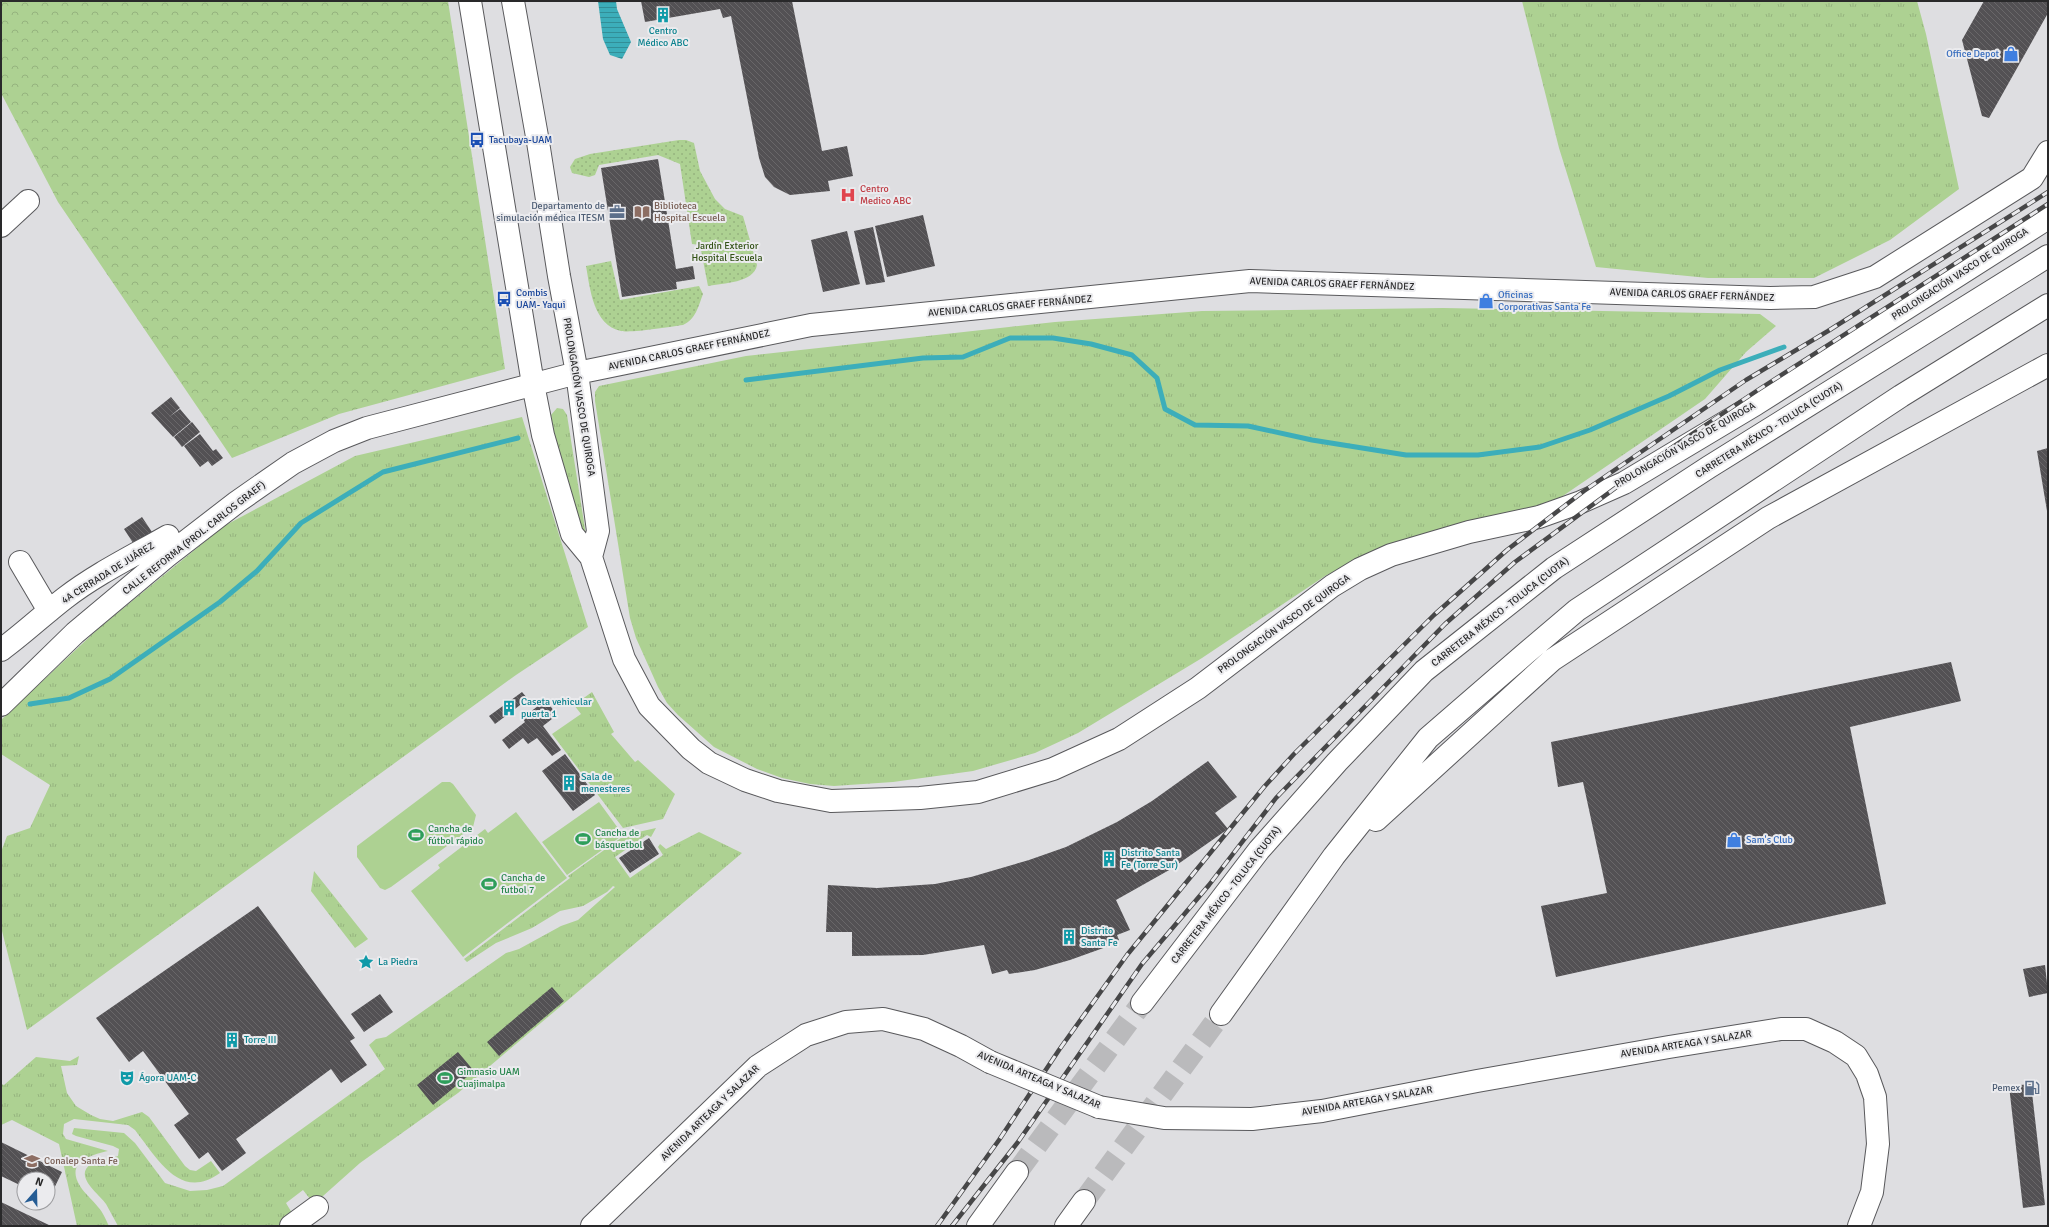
<svg xmlns="http://www.w3.org/2000/svg" width="2049" height="1227" viewBox="0 0 2049 1227" font-family="Signika,sans-serif">
  <style>
    .grass { fill: url(#grass-tufts) }
    .forest { fill: url(#forest-crowns) }
    .garden { fill: url(#garden-dots) }
    .pitch { fill: #add192 }
    .water { fill: url(#water-rules) }
    .lines { fill: none; stroke-linecap: round; stroke-linejoin: round }
    .stream { stroke: #3caeba; stroke-width: 5 }
    .building { fill: url(#building-back-hatch) }
    .highway-tunnel { stroke: #bababc; stroke-width: 22; stroke-dasharray: 22 11; stroke-linecap: butt }
    .minor-casing { stroke: #59595c; stroke-width: 24 }
    .highway-casing { stroke: #59595c; stroke-width: 24 }
    .minor { stroke: #fff; stroke-width: 22 }
    .highway { stroke: #fff; stroke-width: 22 }
    .rail-casing { stroke: #474748; stroke-width: 4.5 }
    .rail { stroke: #ebebee; stroke-width: 3; stroke-dasharray: 9; stroke-linecap: butt }
    .minor-bridge-casing { stroke: #59595c; stroke-width: 24; stroke-linecap: butt }
    .minor-bridge { stroke: #fff; stroke-width: 22 }
    .labels { text-anchor: middle; dominant-baseline: central; stroke-width: 4; stroke-linejoin: round; paint-order: stroke }
    .culture-label { font-size: 10px; fill: #0d838f; stroke: #ebebee; text-anchor: start }
    .shop-label { font-size: 10px; fill: #366cbe; stroke: #ebebee; text-anchor: start }
    .transit-label { font-size: 10px; fill: #164399; stroke: #ebebee; text-anchor: start }
    .health-label { font-size: 10px; fill: #be3a42; stroke: #ebebee; text-anchor: start }
    .service-label { font-size: 10px; fill: #4e5e75; stroke: #ebebee; text-anchor: end }
    .education-label { font-size: 10px; fill: #785e54; stroke: #ebebee; text-anchor: start }
    .park-label { font-size: 10px; fill: #335216; stroke: #ebebee }
    .street-label { font-size: 10px; fill: #29292a; stroke: #ebebee }
    .leisure-label { font-size: 10px; fill: #27864d; stroke: #ebebee; text-anchor: start }
  </style>
  <defs>
    <pattern id="grass-tufts" width="24" height="20" patternUnits="userSpaceOnUse"><rect width="24" height="20" fill="#add192"/><path d="M3 7l-1-3M5 7V3M7 7l1-3M15 17l-1-3M17 17v-4M19 17l1-3" fill="none" stroke="#95b37e"/></pattern>
    <pattern id="forest-crowns" width="20" height="18" patternUnits="userSpaceOnUse"><rect width="20" height="18" fill="#add192"/><path d="M2 6a3 3 0 1 1 6 0M12 15a3 3 0 1 1 6 0" fill="none" stroke="#95b37e"/></pattern>
    <pattern id="garden-dots" width="8" height="8" patternUnits="userSpaceOnUse"><rect width="8" height="8" fill="#add192"/><path d="M2 2h.1M6 6h.1" fill="none" stroke="#95b37e" stroke-width="1.8" stroke-linecap="round"/></pattern>
    <pattern id="water-rules" width="6" height="5" patternUnits="userSpaceOnUse"><rect width="6" height="5" fill="#3caeba"/><path d="M0 2.5h6" fill="none" stroke="#328e97"/></pattern>
    <pattern id="building-back-hatch" width="6" height="6" patternUnits="userSpaceOnUse"><rect width="6" height="6" fill="#535154"/><path d="M-1 5l2 2M0 0l6 6M5-1l2 2" fill="none" stroke="#696769"/></pattern>
  </defs>
  <rect width="100%" height="100%" fill="#dedee1"/>
  <path class="grass" d="M1522 1H1917L1926 34 1959 189 1890 240 1814 278H1708L1596 267 1559 148Z
    M1443 308 1760 314 1776 326 1746 352 1705 399 1554 502 1353 562 1325 576 1202 658 1078 733 1035 753 973 771 893 782 834 786 810 784 782 778 757 769 714 747 678 715 667 703 658 687 636 638 630 618 595 401V392L599 386 746 356 1055 322 1202 311Z
    M557 408 563 409 567 415 586 535 583 538 556 443 551 415Z
    M522 417 588 627 516 675 27 1030 1 927V852L7 836 30 828 50 785 1 754V720L99 628 224 526 355 456Z
    M592 692 614 732 611 734 635 762 638 760 675 794 663 819 623 828 552 734 581 714 574 705Z
    M656 828 651 837 647 835 615 857 630 878 663 855 658 847 660 844 666 849 699 832 742 853 458 1093 360 1163 314 1204 303 1190 286 1203 295 1218 284 1226H118C114 1219 110 1211 106 1204 99 1194 73 1176 91 1164 99 1159 110 1159 118 1156L119 1149 113 1146 76 1136 72 1134 74 1128 124 1133 135 1143 165 1183 190 1191 207 1190 223 1186 385 1069 369 1045 376 1039 386 1037 506 953 519 949 561 926 578 920 615 887 613 886 607 892 583 906 560 911 532 928 496 943 467 962 464 959 570 878 568 876 625 835Z
    M314 871 368 939 355 948 311 891Z
    M79 1056 77 1065 61 1066 67 1093 76 1106 91 1115 100 1119 113 1121 142 1112 149 1117 185 1166 190 1170 196 1171 211 1161 220 1173C180 1202 157 1158 135 1130L128 1125 74 1119 64 1124 63 1134 66 1139 108 1151C91 1155 65 1162 80 1186 85 1194 93 1200 98 1207 103 1212 106 1220 109 1226H77L59 1144 12 1120 1 1125V1084L4 1085 36 1057 70 1061Z"/>
  <path class="forest" d="M1 1H448L505 369 339 414 232 458 58 202 1 93Z"/>
  <path class="garden" d="M679 140H686L694 143 700 171 715 199 725 209 743 216 757 265C754 283 723 283 708 286L700 245 692 244 680 164 658 155 599 165 595 175 589 177 572 173 570 167 575 159 590 154Z
    M611 261 620 300 699 286 703 294C698 307 696 319 683 325 669 327 632 333 621 331 593 325 590 288 586 266Z"/>
  <path class="pitch" d="M442 782H450L453 784 476 815 473 827 391 887 385 890 380 888 357 857V846Z
    M599 802 623 835 567 875 542 842Z
    M516 812 567 878 463 957 411 891 440 868 438 865 485 829 488 833Z"/>
  <path class="water" d="M598 1H616L617 9 631 42 622 59 610 55 603 39Z"/>
  <g class="lines">
    <path class="stream" d="M746 380 923 358 963 357 1010 338H1053L1091 344 1132 355 1157 378 1165 409 1195 425 1248 426 1312 440 1406 455H1478L1540 447 1590 430 1669 396 1720 370 1784 347
      M30 704 69 698 110 679 220 602 257 571 301 523 383 472 518 438"/>
  </g>
  <path class="building" d="M641 1H792L822 151 847 146 853 176 828 181 830 191 790 195 774 187 765 177 759 158 731 16 723 18 720 9 645 22Z
    M1984 1H2048V13L1989 118 1982 116 1962 40Z
    M658 159 676 269 693 266 695 279 676 282 677 289 622 297 601 168Z
    M923 215 935 266 887 277 875 226Z
    M873 227 885 282 866 285 854 231Z
    M847 231 860 284 823 292 811 240Z
    M171 397 180 408 169 417 180 409 191 422 173 437 151 413Z
    M192 422 200 432 182 447 174 437Z
    M200 434 213 451 216 449 223 458 212 466 208 461 200 467 184 446Z
    M2048 448V511H2047L2037 451Z
    M142 517 156 538 137 549 124 529Z
    M1951 662 1961 701 1850 727 1886 904 1556 977 1541 906 1607 893 1583 782 1558 787 1551 742Z
    M522 692 528 699 495 724 489 716Z
    M546 700 557 715 543 726 561 750 552 756 537 738 528 744 523 738 509 749 502 740 525 722 522 718Z
    M565 754 595 795 573 811 542 771Z
    M1208 761 1237 797 1215 813 1228 829 1171 869 1116 900 1130 930 1117 935 1119 940 1109 946 1070 960 1035 970 1009 974 1007 970 992 974 984 945 923 955 852 956V932H826L828 885 877 888 935 884 971 877 1029 860 1066 847 1117 822 1152 801Z
    M649 838 659 854 630 873 619 858Z
    M258 906 355 1038 350 1041 367 1065 341 1083 331 1069 236 1139 246 1153 222 1171 208 1152 199 1159 174 1125 189 1114 143 1051 129 1062 96 1018Z
    M2045 965 2048 993 2029 997 2023 969Z
    M552 987 564 1001 499 1056 487 1042Z
    M380 994 393 1012 364 1032 351 1014Z
    M458 1052 474 1071 433 1105 417 1085Z
    M2031 1084 2045 1205 2023 1208 2009 1086Z
    M1 1142 62 1172 48 1201V1179H24V1187L1 1176Z
    M1 1202 51 1226H1Z"/>
  <g class="lines">
    <path class="highway-tunnel" d="M1017 1172 1142 1003
      M1084 1201 1221 1014"/>
    <defs>
      <path id="minor" d="M470 1 533 384 543 435 572 534 591 557 624 659 649 706 691 749 709 763 745 780 778 791 831 801 920 798 978 792 1053 769 1119 739 1198 688 1332 586 1360 569 1391 555 1469 532 1539 517 1581 502 1624 483 1756 404 2048 218
        M513 1 538 142 559 276 577 373 598 531 591 557
        M1 226 28 201
        M20 562 49 611
        M1 650C23 634 43 615 65 598 96 574 133 556 168 536
        M1 705 75 633 167 556 237 502 293 463 334 441 367 428 577 373 811 325 1250 281 1770 298 1814 297 1875 277 2032 178 2048 152
        M1099 1107 1164 1118 1252 1119 1322 1111 1477 1081 1669 1047 1781 1029H1806L1835 1042 1856 1056 1867 1074 1875 1097 1878 1144 1872 1192 1859 1226
        M291 1226 317 1207
        M592 1226 758 1066 806 1035 846 1022 883 1019 924 1029 961 1046 990 1062"/>
      <path id="highway" d="M1376 820 1552 660 1768 518 2048 365
        M1142 1003 1259 850 1337 762 1424 671 1554 568 1709 467 2048 256
        M1221 1014 1334 856 1428 738 1525 654 1577 610 1901 396 2048 305
        M978 1226 1017 1172
        M1066 1226 1084 1201"/>
    </defs>
    <use href="#minor" class="minor-casing"/>
    <use href="#highway" class="highway-casing"/>
    <use href="#minor" class="minor"/>
    <use href="#highway" class="highway"/>
    <defs>
      <path id="rail" d="M937 1226 999 1140 1059 1050 1127 955 1264 787 1294 754 1434 615 1507 550 1584 491 1746 380 1828 331 2048 192
        M952 1226 1018 1142 1142 964 1209 885 1276 798 1445 624 1515 562 1656 458 1758 390 2048 204"/>
    </defs>
    <use href="#rail" class="rail-casing"/>
    <use href="#rail" class="rail"/>
    <defs>
      <path id="minor-bridge" d="M990 1062 1099 1107"/>
    </defs>
    <use href="#minor-bridge" class="minor-bridge-casing"/>
    <use href="#minor-bridge" class="minor-bridge"/>
  </g>
  <defs>
    <symbol id="building-bare" viewBox="-9 -9 18 18"><path d="M-4-6H4V6H1V3H-1V6H-4ZM-2.5-4.3h1.7v1.8h-1.7ZM.8-4.3h1.7v1.8H.8ZM-2.5-1h1.7V.8h-1.7ZM.8-1h1.7V.8H.8Z" fill="#0f9aa8" stroke="#ebebee" stroke-width="2.5" paint-order="stroke"/></symbol>
    <symbol id="shop-bare" viewBox="-9 -9 18 18"><path d="M-5-2.5h2.3a2.7 3.5 0 0 1 5.4 0H5L5.5 6h-11ZM-1.5-2.5h3a1.5 2.3 0 0 0-3 0Z" fill="#3f7fe0" stroke="#ebebee" stroke-width="2.5" paint-order="stroke"/></symbol>
    <symbol id="bus-bare" viewBox="-9 -9 18 18"><path d="M-5-6H5V4H4V6H2V4H-2V6H-4V4H-5ZM-3.5-4V0h7V-4ZM-3.5 1.2v1.5H-2V1.2ZM2 1.2v1.5H3.5V1.2Z" fill="#1a4fb4" stroke="#ebebee" stroke-width="2.5" paint-order="stroke"/></symbol>
    <symbol id="hospital-bare" viewBox="-9 -9 18 18"><path d="M-5-5h3v3.5h4V-5h3V5h-3V1.5h-4V5h-3Z" fill="#e0444e" stroke="#ebebee" stroke-width="2.5" paint-order="stroke"/></symbol>
    <symbol id="office-bare" viewBox="-9 -9 18 18"><path d="M-6-3h4V-5.5h4V-3h4V5H-6ZM-1-4.5V-3h2v-1.5ZM-6 0V1H6V0Z" fill="#5c6f8a" stroke="#ebebee" stroke-width="2.5" paint-order="stroke"/></symbol>
    <symbol id="library-bare" viewBox="-9 -9 18 18"><path d="M-6-4Q-3-5.5-.7-3.5V5Q-3 3-6 4ZM6-4Q3-5.5 .7-3.5V5Q3 3 6 4Z" fill="#8d6e63" stroke="#ebebee" stroke-width="2.5" paint-order="stroke"/></symbol>
    <symbol id="stadium-bare" viewBox="-9 -9 18 18"><path d="M0-5a6.5 5 0 1 0 0 10a6.5 5 0 1 0 0-10ZM-3.5-1.8h7v3.6h-7Z" fill="#2e9e5b" stroke="#ebebee" stroke-width="2.5" paint-order="stroke"/></symbol>
    <symbol id="sight-bare" viewBox="-9 -9 18 18"><path d="M0-6L1.8-2.2L6-1.7L2.9 1.2L3.7 5.4L0 3.3L-3.7 5.4L-2.9 1.2L-6-1.7L-1.8-2.2Z" fill="#0f9aa8" stroke="#ebebee" stroke-width="2.5" paint-order="stroke"/></symbol>
    <symbol id="theatre-bare" viewBox="-9 -9 18 18"><path d="M-5-5.5Q0-4 5-5.5V0Q5 5 0 6Q-5 5-5 0ZM-3.3-2.5H-1v1.5H-3.3ZM1-2.5H3.3v1.5H1ZM-2.8 1Q0 5.5 2.8 1Z" fill="#0f9aa8" stroke="#ebebee" stroke-width="2.5" paint-order="stroke"/></symbol>
    <symbol id="fuel-bare" viewBox="-9 -9 18 18"><path d="M-5.5-6h7V0h2V4h1.3V-2.5L3-4.5l.8-.8L6-3V5H2.5V1h-1V6h-7ZM-4.2-4.7v3.2H.2V-4.7Z" fill="#5c6f8a" stroke="#ebebee" stroke-width="2.5" paint-order="stroke"/></symbol>
    <symbol id="school-bare" viewBox="-9 -9 18 18"><path d="M0-5L7-2L0 1L-7-2ZM-4 1L0 2.5L4 1V4Q0 6-4 4Z" fill="#8d6e63" stroke="#ebebee" stroke-width="2.5" paint-order="stroke"/></symbol>
  </defs>
  <g fill-rule="evenodd">
    <use href="#building-bare" x="652" y="4" width="22" height="22"/>
    <use href="#shop-bare" x="2000" y="43" width="22" height="22"/>
    <use href="#bus-bare" x="466" y="129" width="22" height="22"/>
    <use href="#hospital-bare" x="837" y="184" width="22" height="22"/>
    <use href="#office-bare" x="606" y="201" width="22" height="22"/>
    <use href="#library-bare" x="631" y="201" width="22" height="22"/>
    <use href="#bus-bare" x="493" y="288" width="22" height="22"/>
    <use href="#shop-bare" x="1475" y="290" width="22" height="22"/>
    <use href="#building-bare" x="498" y="697" width="22" height="22"/>
    <use href="#building-bare" x="558" y="772" width="22" height="22"/>
    <use href="#stadium-bare" x="405" y="824" width="22" height="22"/>
    <use href="#stadium-bare" x="572" y="828" width="22" height="22"/>
    <use href="#shop-bare" x="1723" y="829" width="22" height="22"/>
    <use href="#building-bare" x="1098" y="848" width="22" height="22"/>
    <use href="#stadium-bare" x="478" y="873" width="22" height="22"/>
    <use href="#building-bare" x="1058" y="926" width="22" height="22"/>
    <use href="#sight-bare" x="355" y="951" width="22" height="22"/>
    <use href="#building-bare" x="221" y="1029" width="22" height="22"/>
    <use href="#theatre-bare" x="116" y="1067" width="22" height="22"/>
    <use href="#stadium-bare" x="434" y="1067" width="22" height="22"/>
    <use href="#fuel-bare" x="2021" y="1077" width="22" height="22"/>
    <use href="#school-bare" x="21" y="1150" width="22" height="22"/>
  </g>
  <g class="labels">
    <g class="culture-label">
      <text x="663" y="31" text-anchor="middle">Centro<tspan x="663" dy="12">Médico ABC</tspan></text>
      <text x="521" y="702">Caseta vehicular<tspan x="521" dy="12">puerta 1</tspan></text>
      <text x="581" y="777">Sala de<tspan x="581" dy="12">menesteres</tspan></text>
      <text x="1121" y="853">Distrito Santa<tspan x="1121" dy="12">Fe (Torre Sur)</tspan></text>
      <text x="1081" y="931">Distrito<tspan x="1081" dy="12">Santa Fe</tspan></text>
      <text x="378" y="962">La Piedra</text>
      <text x="244" y="1040">Torre III</text>
      <text x="139" y="1078">Ágora UAM-C</text>
    </g>
    <g class="shop-label">
      <text x="1999" y="54" text-anchor="end">Office Depot</text>
      <text x="1498" y="295">Oficinas<tspan x="1498" dy="12">Corporativas Santa Fe</tspan></text>
      <text x="1746" y="840">Sam's Club</text>
    </g>
    <g class="transit-label">
      <text x="489" y="140">Tacubaya-UAM</text>
      <text x="516" y="293">Combis<tspan x="516" dy="12">UAM- Yaqui</tspan></text>
    </g>
    <g class="health-label">
      <text x="860" y="189">Centro<tspan x="860" dy="12">Medico ABC</tspan></text>
    </g>
    <g class="service-label">
      <text x="605" y="206">Departamento de<tspan x="605" dy="12">simulación médica ITESM</tspan></text>
      <text x="2020" y="1088">Pemex</text>
    </g>
    <g class="education-label">
      <text x="654" y="206">Biblioteca<tspan x="654" dy="12">Hospital Escuela</tspan></text>
      <text x="44" y="1161">Conalep Santa Fe</text>
    </g>
    <g class="park-label">
      <text x="727" y="246">Jardín Exterior<tspan x="727" dy="12">Hospital Escuela</tspan></text>
    </g>
    <g class="street-label">
      <text transform="translate(1960 274) rotate(-33)">PROLONGACIÓN VASCO DE QUIROGA</text>
      <text transform="translate(1332 284) rotate(2)">AVENIDA CARLOS GRAEF FERNÁNDEZ</text>
      <text transform="translate(1692 295) rotate(2)">AVENIDA CARLOS GRAEF FERNÁNDEZ</text>
      <text transform="translate(1010 306) rotate(-5)">AVENIDA CARLOS GRAEF FERNÁNDEZ</text>
      <text transform="translate(689 350) rotate(-12)">AVENIDA CARLOS GRAEF FERNÁNDEZ</text>
      <text transform="translate(579 397) rotate(81)">PROLONGACIÓN VASCO DE QUIROGA</text>
      <text transform="translate(1769 430) rotate(-32)">CARRETERA MÉXICO - TOLUCA (CUOTA)</text>
      <text transform="translate(1685 445) rotate(-30)">PROLONGACIÓN VASCO DE QUIROGA</text>
      <text transform="translate(194 538) rotate(-38)">CALLE REFORMA (PROL. CARLOS GRAEF)</text>
      <text transform="translate(108 573) rotate(-32)">4A CERRADA DE JUÁREZ</text>
      <text transform="translate(1500 612) rotate(-38)">CARRETERA MÉXICO - TOLUCA (CUOTA)</text>
      <text transform="translate(1284 624) rotate(-36)">PROLONGACIÓN VASCO DE QUIROGA</text>
      <text transform="translate(1226 895) rotate(-52)">CARRETERA MÉXICO - TOLUCA (CUOTA)</text>
      <text transform="translate(1686 1044) rotate(-9)">AVENIDA ARTEAGA Y SALAZAR</text>
      <text transform="translate(1039 1080) rotate(23)">AVENIDA ARTEAGA Y SALAZAR</text>
      <text transform="translate(1367 1101) rotate(-10)">AVENIDA ARTEAGA Y SALAZAR</text>
      <text transform="translate(710 1113) rotate(-44)">AVENIDA ARTEAGA Y SALAZAR</text>
    </g>
    <g class="leisure-label">
      <text x="428" y="829">Cancha de<tspan x="428" dy="12">fútbol rápido</tspan></text>
      <text x="595" y="833">Cancha de<tspan x="595" dy="12">básquetbol</tspan></text>
      <text x="501" y="878">Cancha de<tspan x="501" dy="12">futbol 7</tspan></text>
      <text x="457" y="1072">Gimnasio UAM<tspan x="457" dy="12">Cuajimalpa</tspan></text>
    </g>
  </g>
  <rect width="2049" height="1227" fill="none" stroke="#29292a" stroke-width="4"/>
  <g transform="translate(36 1191) rotate(20)"><circle r="19" fill="#ebebee" stroke="#9d9da0"/>
  <path d="M0-3L7 15L0 10L-7 15Z" fill="#255c94"/>
  <text y="-6" font-size="11" font-weight="bold" text-anchor="middle" fill="#29292a">N</text>
  </g>
</svg>
